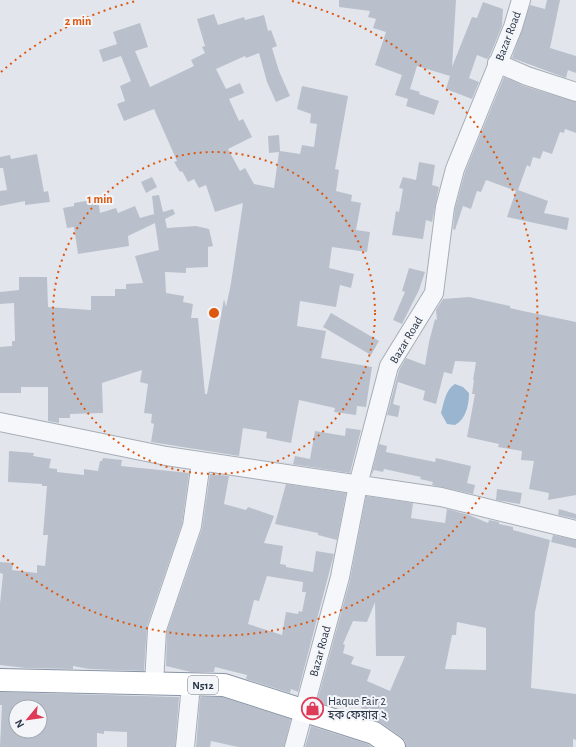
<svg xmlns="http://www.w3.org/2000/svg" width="576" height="747" viewBox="0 0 576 747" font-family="'Alegreya Sans','Noto Sans Bengali',sans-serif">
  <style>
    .water { fill: #9ab5d0 }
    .building { fill: #b9c0cb; fill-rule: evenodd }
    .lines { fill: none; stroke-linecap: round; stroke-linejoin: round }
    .minor-casing { stroke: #a6adb7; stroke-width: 20 }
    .highway-casing { stroke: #8894a5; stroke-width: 24 }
    .minor { stroke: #f6f7fa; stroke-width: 18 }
    .highway { stroke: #fff; stroke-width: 22 }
    .ring { fill: none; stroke: #de570f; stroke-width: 2; stroke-dasharray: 2 4 }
    .labels { text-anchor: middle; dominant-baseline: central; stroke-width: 4; stroke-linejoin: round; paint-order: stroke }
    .shield { fill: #f3f5f9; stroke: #656e7c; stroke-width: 1 }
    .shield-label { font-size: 11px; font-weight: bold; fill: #283446 }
    .street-label { font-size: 12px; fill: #283446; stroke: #f3f5f9 }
    .poi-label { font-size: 12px; fill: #283446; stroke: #f3f5f9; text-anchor: start }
    .centre { fill: #de570f; stroke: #f3f5f9; stroke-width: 2 }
    .ring-label { font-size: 12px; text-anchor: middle; font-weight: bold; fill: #de570f; stroke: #f3f5f9; stroke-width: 4; stroke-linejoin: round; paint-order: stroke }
  </style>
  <rect width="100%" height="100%" fill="#e2e6ec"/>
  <path class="water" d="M455 384 463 387 469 393C469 405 466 419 455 425L447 424 441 413C444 403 445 390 455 384Z"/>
  <path class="building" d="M339 0H456L452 67 472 17 477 18 483 2 503 9 502 26 490 55 487 59 477 55 469 78 479 82 472 99 446 89 450 76 417 66 410 89 420 92 419 94 439 101 434 115 406 106 408 99 395 95 402 75 375 65 386 32 373 28 376 19 368 17 370 11 339 7Z
    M547 0H560L550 48 576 56V73L568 70 566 78 512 58 530 5 545 9Z
    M214 14 218 25 244 17 245 20 264 15 268 31 271 30 277 46 272 48 279 71 290 96 276 102 267 82 259 53 246 58 245 56 216 69 226 89 240 83 244 93 229 99 239 121 243 119 252 137 228 149 240 171 245 168 254 184 274 188 279 152 269 153 268 136 279 135 280 151 300 154 302 145 314 147 317 124 310 123 311 114 297 109 302 86 348 96 335 169 339 170 336 191 352 195 351 201 361 203 356 230 370 232 367 252 332 247 329 268 354 274 351 288 340 285 336 307 300 301 297 326 326 331 321 358 372 367 366 407 357 406 356 415 334 412 335 408 299 400 291 443 266 438 267 432 243 428 239 456 151 442 154 424 151 423 152 414 144 413 148 384 140 382 142 370 102 383 103 413 70 414V418H59V423L48 421V387H21V393H0V347L12 346V341H15L14 303 0 304V292L19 290V277H47L48 307 91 310V296H115V289H126V284L143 283 135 256 159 250 155 223 128 236 129 246 78 254 74 227 67 228 63 208 74 206V203L98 199 100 213 116 208 118 213 135 206 140 218 154 214 152 196 159 195 163 212 173 209 175 214 165 219 167 228 196 226 209 229 213 246 208 247V267L186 268V273L165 272 166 293 184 296 183 302 193 304 191 318H198L205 394H207L224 299 226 307 231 283 243 203 215 212 206 185 199 188 194 179 188 182 182 171 180 172 174 162 177 161 154 109 124 121 117 104 125 101 120 86 131 81 121 56 103 62 99 50 117 44 113 32 140 23 148 47 135 51 150 87 194 66 191 60 205 53 202 47 205 46 197 19Z
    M504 77 524 86 576 102V133L565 129 564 133 560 132 552 154 543 151 540 159 533 157 530 167 527 165 518 190 548 201 544 213 569 218 567 230 507 217 516 191 486 180 481 192 477 191 471 209 463 206 455 230 453 229 455 209 465 172Z
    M37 154 44 192 48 191 50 202 25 205V201L0 206V191L7 190 3 168H0V157L10 155 11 159Z
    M419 162 435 165 432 185 439 187 432 222 426 220 423 239 392 235 396 211 399 212 403 189 399 188 403 177 416 180Z
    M152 177 157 187 146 193 141 182Z
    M409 268 425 272 419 290 402 324 393 320 405 292 402 291Z
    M469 297 510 306V308L523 311 576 322V495L548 500 549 493 529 489 534 461 521 460 522 451 498 447 499 444 467 437 475 394H472L474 380H473L476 362 455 361 452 374 444 372 436 404 423 400 425 391 398 382 393 404 400 406 398 417 387 415 399 370 406 358 425 365 429 342 435 319 437 320 436 310 443 299Z
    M331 313 379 341 371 355 323 327Z
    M346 428 361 430 350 473 265 460 293 464 295 456 310 459 315 431 345 436Z
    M379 444 387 446 386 452 435 462 436 458 471 466 467 483 475 485 473 494 432 485 433 482 420 479 421 477 384 469 383 472 374 470 371 476Z
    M9 451 34 453 33 456 51 459 49 468 57 469V472L84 475V469L98 471 100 461H102L103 458 122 460 121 466 189 473 182 524 147 626 144 671 89 669 73 666V669L26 668 0 665V604L3 574 0 573V562L13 563 12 570 37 573V565L45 566 48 535H43L47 486H42V484L8 482Z
    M210 474 229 476 224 504 246 510 248 507 274 516 264 543 283 546 280 564 286 565V567L313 572 316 551 334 554 298 692 291 689 290 693 246 679 247 675 215 667 214 672H191L166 666 167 631 202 529ZM267 576 303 582 302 592H306L302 612 299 611 298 614 286 612 282 635 248 624 254 600 259 601Z
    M286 484 346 493 337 540 318 535V533L275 524Z
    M497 489 522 493 520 504 496 500Z
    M366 496 413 503 411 518 445 523 447 509 469 515 488 523 489 520 499 522V524L513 527V530L550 540 535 612 531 688 576 694V740L573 739V747H406L405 741 401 737 381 723 365 717 367 711 361 708 362 704 335 695 330 706 317 702 350 580ZM375 602 376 656H405L390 691 367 681 371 670 351 664 354 657 343 653 345 645 343 644 353 621 367 622ZM457 622 486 628V670L445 669 452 635H456Z
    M559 509 576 514V519L558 515Z
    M553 535 576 540V548L551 542Z
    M0 692 179 697 175 747H127V732L104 731V734L97 733V747H0L2 705H0ZM16 705 39 706 40 731H16Z
    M202 697H222L291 719 284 747H238L211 741 210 747H196L200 698Z
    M311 726 368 744 372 747H305Z"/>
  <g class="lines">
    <defs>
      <path id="minor" d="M497 63 527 76 576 92
        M0 422 166 456 441 497 576 530
        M154 684 157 629 192 526 201 462
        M185 747 191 685
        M294 747 340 577 358 485 389 366 434 293 445 207 455 169 513 27 521 0"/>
      <path id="highway" d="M0 680 224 685 374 733 394 747"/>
    </defs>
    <use href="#minor" class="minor-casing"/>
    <use href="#highway" class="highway-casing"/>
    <use href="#minor" class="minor"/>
    <use href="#highway" class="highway"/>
  </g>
  <g class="ring">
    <circle cx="214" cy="313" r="161"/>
    <path d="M1 72A322 322 0 0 1 136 1M292 1A322 322 0 1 1 1 554"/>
  </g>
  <defs>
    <symbol id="shop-ring" viewBox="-11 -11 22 22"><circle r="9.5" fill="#f3f5f9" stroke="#dd3b57" stroke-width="1.5"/><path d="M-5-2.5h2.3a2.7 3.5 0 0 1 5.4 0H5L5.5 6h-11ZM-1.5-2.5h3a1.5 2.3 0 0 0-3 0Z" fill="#dd3b57"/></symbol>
  </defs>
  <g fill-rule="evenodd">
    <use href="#shop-ring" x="300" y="696" width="25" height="25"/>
  </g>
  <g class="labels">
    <rect class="shield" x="188" y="676" width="30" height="18" rx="3"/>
    <g class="shield-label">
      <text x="203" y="685">N512</text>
    </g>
    <g class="street-label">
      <text transform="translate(508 36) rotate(-69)">Bazar Road</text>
      <text transform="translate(406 340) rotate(-59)">Bazar Road</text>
      <text transform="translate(320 651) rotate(-75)">Bazar Road</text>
    </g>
    <g class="poi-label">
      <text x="328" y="701">Haque Fair 2<tspan x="328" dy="14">হক ফেয়ার ২</tspan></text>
    </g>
  </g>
  <circle cx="214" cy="313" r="6" class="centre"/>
  <g class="ring-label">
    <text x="78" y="25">2 min</text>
    <text x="100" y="203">1 min</text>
  </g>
  <g transform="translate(28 719) rotate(241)"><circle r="19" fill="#f3f5f9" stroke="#a2a8b1"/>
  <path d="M0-3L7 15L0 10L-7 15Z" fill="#dd3b57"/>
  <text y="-6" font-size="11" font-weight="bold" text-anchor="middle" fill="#283446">N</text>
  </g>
</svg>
